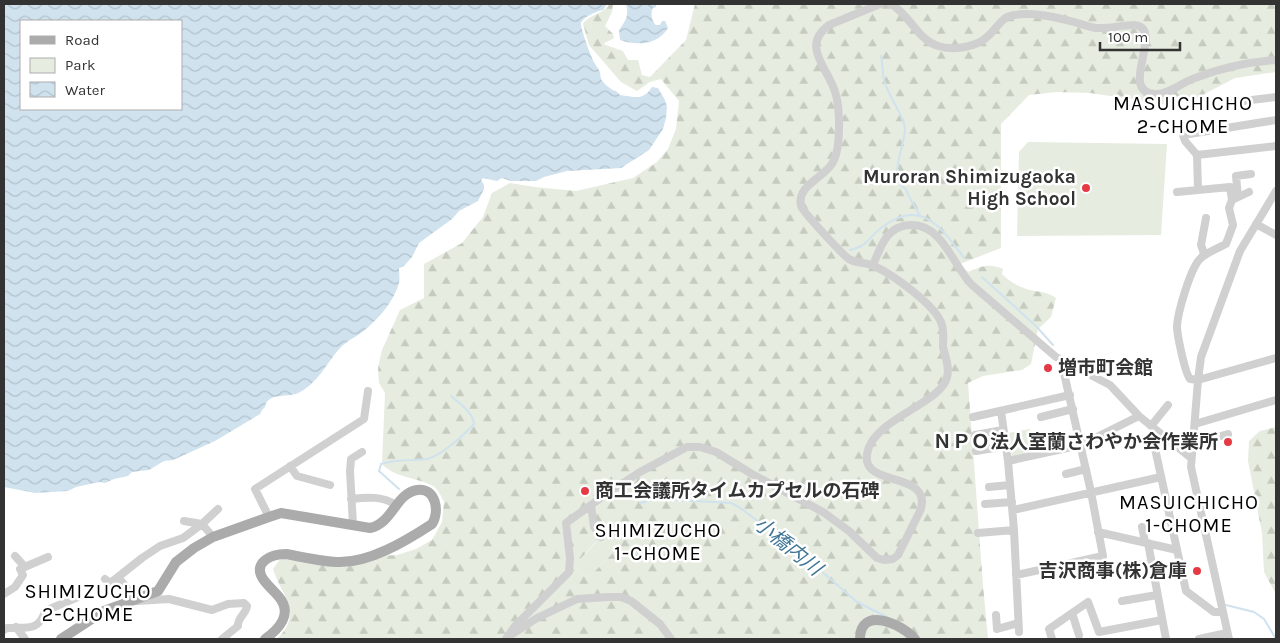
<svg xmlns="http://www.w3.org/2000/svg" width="1280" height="643" viewBox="0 0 1280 643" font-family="Karla,'Noto Sans JP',sans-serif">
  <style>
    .green { fill: #e6ecdf }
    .forest { fill: url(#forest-firs); fill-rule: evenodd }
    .water { fill: url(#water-waves); fill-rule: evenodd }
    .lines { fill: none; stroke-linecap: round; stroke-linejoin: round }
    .stream { stroke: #cfe2ee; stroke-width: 2 }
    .minor { stroke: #d0d0d0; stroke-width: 8 }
    .major { stroke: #ababab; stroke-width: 10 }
    .poi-dot { fill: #e63946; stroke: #fff; stroke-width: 2 }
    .labels { text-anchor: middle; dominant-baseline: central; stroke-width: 5; stroke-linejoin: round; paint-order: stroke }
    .poi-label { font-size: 19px; font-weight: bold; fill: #333; stroke: #fff; text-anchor: end }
    .neighbourhood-label { font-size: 20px; letter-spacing: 1px; fill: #000; stroke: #fff }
    .water-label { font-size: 20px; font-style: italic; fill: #3f7597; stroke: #fff }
  </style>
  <defs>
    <pattern id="forest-firs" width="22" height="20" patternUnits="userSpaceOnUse" patternTransform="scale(1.25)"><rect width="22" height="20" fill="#e6ecdf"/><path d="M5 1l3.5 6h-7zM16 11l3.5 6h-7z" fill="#c6cbc0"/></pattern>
    <pattern id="water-waves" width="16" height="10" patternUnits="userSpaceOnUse" patternTransform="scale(1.25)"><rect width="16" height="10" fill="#cfe2ee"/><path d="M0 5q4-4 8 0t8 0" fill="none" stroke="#b2c2cd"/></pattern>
  </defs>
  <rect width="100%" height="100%" fill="#fff"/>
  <path class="green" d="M1028 142 1167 144 1161 235 1017 236 1019 152Z
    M1030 429 1033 453 1012 457 1008 433Z
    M602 536 612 550V554L588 578 576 570 575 565Z
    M1147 560 1150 574 1127 579 1117 576 1113 562Z"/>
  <path class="forest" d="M609 4H613L612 12 605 26 613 34 614 38 603 44 623 51 628 60H638L642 75 650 77 686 40 695 4H1276V72L1235 78 1195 99 1165 104 1090 93 1057 92 1029 95 1001 124V248L960 264 968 272C981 266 990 263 1003 269L1002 274C1010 282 1019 287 1030 290 1039 292 1048 292 1056 298L1051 317 1038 329 1031 364 1022 370 983 376 968 383 983 585 988 639H277C304 612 282 597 273 569L280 559 299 555 348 558 397 555 416 549 432 540 442 522 444 502C441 496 438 489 433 486 416 477 395 478 382 464L385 393 379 383 378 368 382 350 400 310 424 298V264L462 243 483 217 492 193 510 183 535 187 576 191 633 178 657 162 668 149 676 129 679 101 661 79 650 82 637 91 621 82 589 45 583 24C589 14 603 15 609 4ZM601 536 612 550V554L588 578 576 570V564Z
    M1276 427V594L1264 572 1262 533 1248 461 1249 441 1260 431Z"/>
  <path class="water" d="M4 4H607L603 10C597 11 583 17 581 23 580 27 591 57 594 62 596 66 598 68 600 72 600 73 601 79 601 79 604 84 611 90 616 91L620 95C635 97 643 101 652 87L658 88 665 100 667 107 666 118 663 129 649 150 621 168 567 171 544 177 536 181H511L502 178 497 181 483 178 481 180 484 185V189L478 201 459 211 452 219 419 243 412 257 404 266 399 268C399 273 400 278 399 283 394 301 380 317 366 329 358 336 348 340 341 347 327 362 319 382 300 392 289 399 268 391 265 407L262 410 260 414 215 441 173 460 164 461 149 470 132 472 128 476 114 479 105 483 99 482 76 487 68 491 35 493 4 487ZM21 21H181V109H21Z
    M626 4H656V7L653 8C650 13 652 22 656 25H660L662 21H665L668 28C658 45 637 46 620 40L619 30C626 21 629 15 626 4Z"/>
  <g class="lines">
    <path class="stream" d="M881 56C883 65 882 75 885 83 889 97 904 116 905 129 905 145 887 179 906 189 908 197 915 207 920 215
      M850 250C868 246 868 238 881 228 922 196 942 229 965 259
      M982 277 1036 326 1053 345
      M399 489 379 471 381 464C395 459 412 461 427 459 441 456 464 435 474 424 472 411 460 404 451 396
      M640 503 657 499 731 503 739 507 798 551 857 602 887 617
      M1226 605 1254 612 1264 619 1276 639"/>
    <path class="minor" d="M891 4C909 14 917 39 938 46 953 51 978 47 988 36 994 31 1000 21 1007 17 1026 10 1055 17 1074 22 1081 24 1089 27 1096 28 1109 29 1121 25 1134 25 1167 27 1115 95 1157 94 1170 94 1182 82 1195 78 1221 68 1249 62 1276 60
      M1235 102 1276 97
      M1197 155 1185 141 1183 135 1276 120
      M1198 190 1197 155 1276 146
      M1177 192 1230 187 1232 200
      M1249 192 1232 200 1229 208 1233 225 1226 244C1218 248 1205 253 1199 260 1190 271 1178 311 1177 326 1177 335 1185 373 1190 379L1198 380 1276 358
      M1238 197 1236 176 1251 174
      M1256 224 1276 235
      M1202 257 1204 253 1201 245 1206 218
      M873 265C881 246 887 226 910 225 942 223 953 266 972 285L1056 357 1110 385 1139 416 1191 458
      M1001 411 1008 461 1014 530 1019 632
      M973 417 1070 395
      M1041 417 1073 409
      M1195 424 1276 400
      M1151 426 1168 405
      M1157 431 1154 444 1186 591 1214 612H1222
      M975 435 1003 430
      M1192 444 1228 434
      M976 451 1006 446
      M1008 461 1081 445 1139 416
      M290 466 297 476 330 485
      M1066 474 1086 469
      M989 487 1010 485
      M351 499C368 497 383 496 396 505
      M985 504 1012 502
      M591 505 594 527 601 537
      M1013 510 1161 477
      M269 517 255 489 364 419 368 391
      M184 521 202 524 218 509
      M353 525 350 471 351 459 362 452
      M1142 527 1145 542
      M1098 532 1177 550
      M978 533 1014 530
      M213 537 202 524 183 538 160 546 142 558 118 577 134 597 133 600 137 601 169 599 212 610 228 604 244 603 247 606C246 614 237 618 238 626L222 639
      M1148 543 1166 639
      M15 556 25 567
      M1016 575 1103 556 1091 492 1061 360
      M105 579 110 583 118 577
      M4 594 15 587 23 575 20 569 48 557
      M1122 601 1157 595
      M1072 613 1079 635
      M996 615 997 629 1018 623
      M16 627 25 639
      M4 630 7 628C26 627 39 632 45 611L78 597
      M511 635 537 618 577 599 608 597H621L631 601 660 624 671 639
      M506 639 515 626 569 572 570 558 566 523 609 492 640 472 687 447H700L716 452 752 474 823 512 849 531 877 558 884 560 893 559 898 555 921 509C922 504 923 499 920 494 909 473 855 484 869 447 881 417 942 402 947 377 950 368 945 356 943 347 943 340 944 332 942 325 937 306 892 274 874 266 867 262 857 264 849 259 842 254 803 212 801 206 796 185 826 177 833 162 841 148 840 111 836 95 830 69 799 47 829 25L880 4
      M1052 639 1049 629 1088 602 1099 632 1162 620
      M1199 639 1227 633
      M1229 639 1191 467 1198 380 1201 357 1240 251 1276 191"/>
    <path class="major" d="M61 639 104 611 158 591 176 562 194 548 213 537 269 517 281 513 370 528C393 523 395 494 417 490 436 487 440 512 432 524 406 541 368 564 336 562 319 561 302 557 286 554 272 554 252 562 263 579 268 586 274 591 279 597 293 614 279 629 265 639
      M860 639C860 605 902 624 915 639"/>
  </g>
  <g class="poi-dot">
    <circle cx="1086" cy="188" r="5"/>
    <circle cx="1048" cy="368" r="5"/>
    <circle cx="1228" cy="442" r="5"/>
    <circle cx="585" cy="491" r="5"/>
    <circle cx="1197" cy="571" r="5"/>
  </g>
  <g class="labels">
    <g class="poi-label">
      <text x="1076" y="177">Muroran Shimizugaoka<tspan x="1076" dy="22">High School</tspan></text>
      <text x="1058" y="368" text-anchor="start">増市町会館</text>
      <text x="1218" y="442">ＮＰＯ法人室蘭さわやか会作業所</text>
      <text x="595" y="491" text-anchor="start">商工会議所タイムカプセルの石碑</text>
      <text x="1187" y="571">吉沢商事(株)倉庫</text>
    </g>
    <g class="neighbourhood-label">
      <text x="1183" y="103">MASUICHICHO<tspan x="1183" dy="23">2-CHOME</tspan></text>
      <text x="1189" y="502">MASUICHICHO<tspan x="1189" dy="23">1-CHOME</tspan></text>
      <text x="658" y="530">SHIMIZUCHO<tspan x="658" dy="23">1-CHOME</tspan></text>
      <text x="88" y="591">SHIMIZUCHO<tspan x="88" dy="23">2-CHOME</tspan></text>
    </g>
    <g class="water-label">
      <text transform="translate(788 546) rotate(39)">小橋内川</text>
    </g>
  </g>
  <rect width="1280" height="643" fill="none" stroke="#333333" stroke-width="10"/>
  <rect x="20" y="20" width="162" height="90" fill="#ffffff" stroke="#adadad"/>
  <rect x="30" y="36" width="25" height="8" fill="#ababab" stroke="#adadad"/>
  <text x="65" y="45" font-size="15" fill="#333333">Road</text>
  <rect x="30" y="58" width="25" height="15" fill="#e6ecdf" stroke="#adadad"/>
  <text x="65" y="70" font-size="15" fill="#333333">Park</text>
  <rect x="30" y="82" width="25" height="15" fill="url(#water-waves)" stroke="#adadad"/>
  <text x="65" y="95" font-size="15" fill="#333333">Water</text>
  <path d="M1100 42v8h80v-8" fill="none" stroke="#333333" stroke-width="2.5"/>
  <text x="1108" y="42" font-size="15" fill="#333333" stroke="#ffffff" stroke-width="4" paint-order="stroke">100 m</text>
</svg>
